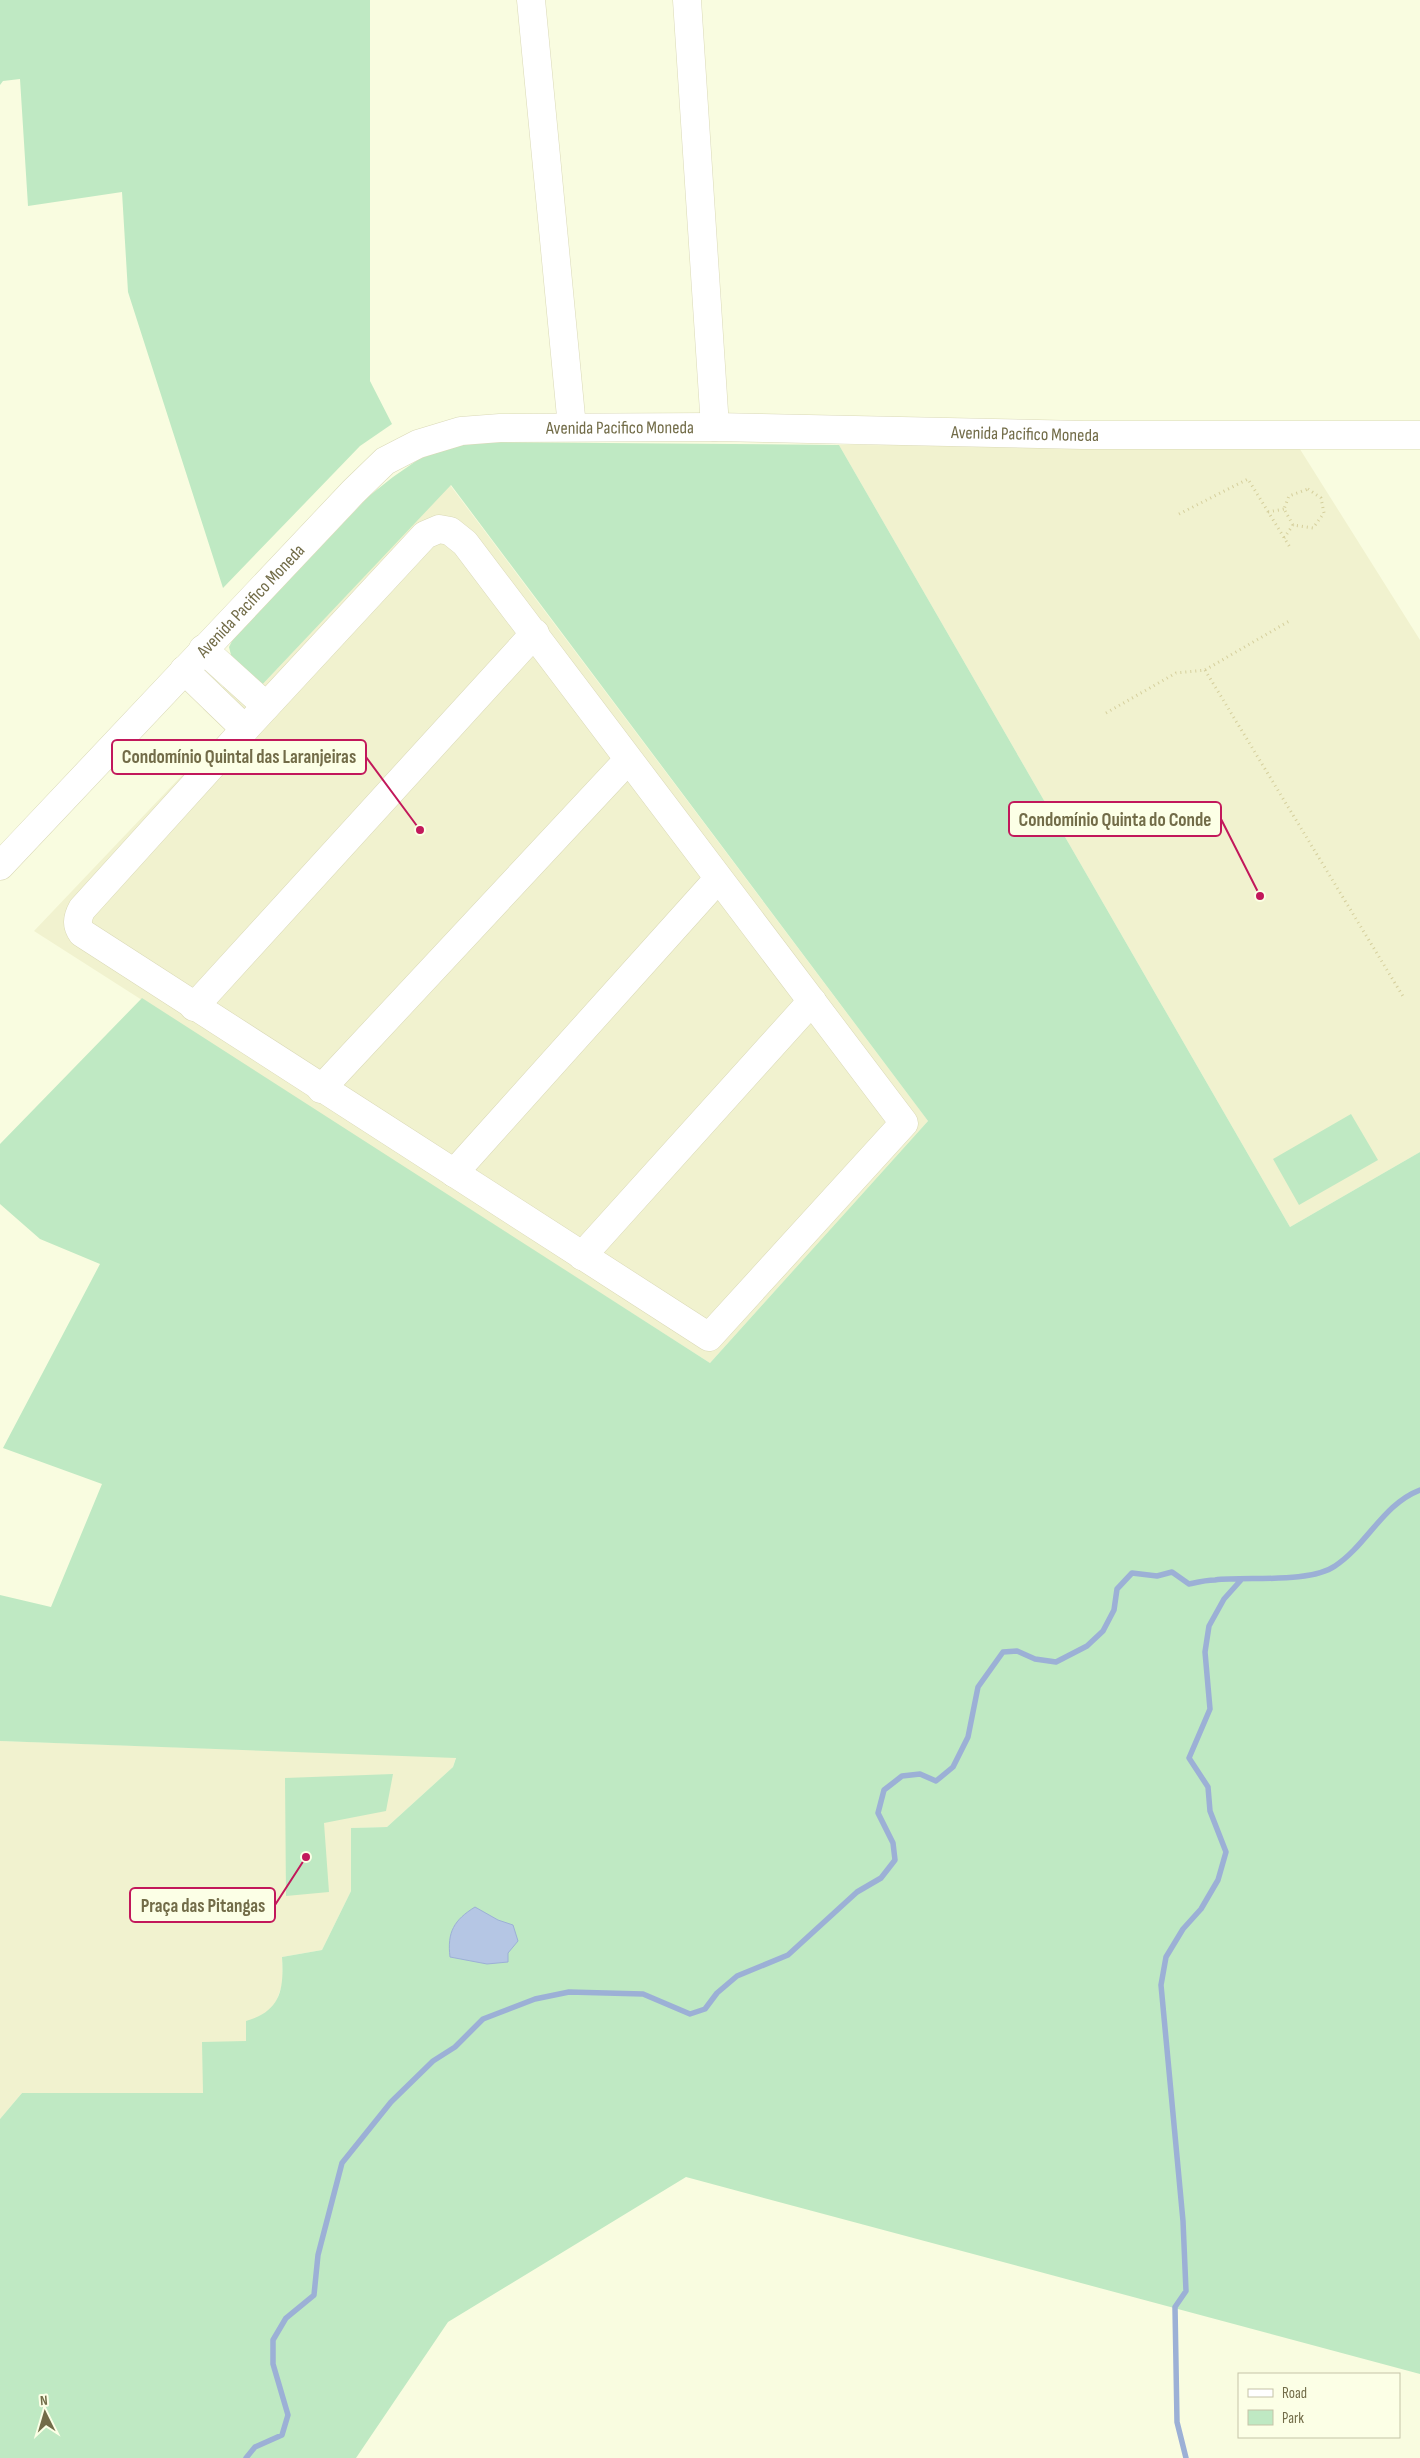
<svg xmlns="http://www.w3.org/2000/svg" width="1420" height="2458" viewBox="0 0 1420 2458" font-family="'Sofia Sans Condensed',sans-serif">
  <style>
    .residential { fill: #f1f2cf }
    .green { fill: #bfe9c3 }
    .water { fill: #b5c6e4; stroke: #9cb0d6 }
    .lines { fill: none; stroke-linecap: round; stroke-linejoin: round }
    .stream { stroke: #9cb0d6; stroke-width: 5.5 }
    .minor-casing { stroke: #dad9b7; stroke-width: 29 }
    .path { stroke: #d5cf9c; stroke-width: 3; stroke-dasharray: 1 4; stroke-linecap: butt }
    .minor { stroke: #fff; stroke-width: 28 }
    .labels { text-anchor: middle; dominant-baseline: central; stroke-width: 4; stroke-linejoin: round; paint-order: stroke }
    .street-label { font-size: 18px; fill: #726c48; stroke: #fcffe6 }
    .leader { fill: none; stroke: #c2185b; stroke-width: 2 }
    .callout-dot { fill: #c2185b; stroke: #fcffe6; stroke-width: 2 }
    .callout { fill: #fcffe6; stroke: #c2185b; stroke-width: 2 }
    .callout-label { font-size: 19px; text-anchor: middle; font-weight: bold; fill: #726c48 }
  </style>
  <rect width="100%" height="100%" fill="#f9fce0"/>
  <path class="residential" d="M839 445 1298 446 1420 640V1152L1290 1227Z
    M450 485 928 1121 710 1363 34 931 225 730 203 709 241 667 260 687Z
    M0 1741 456 1757 453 1767 387 1827 351 1828V1891L322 1950 282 1957 283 1982 275 2005 261 2017 247 2042 203 2093H22L0 2119Z"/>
  <path class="green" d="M0 0H370V381L392 424 360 446 223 588 128 292 122 192 28 206 20 79 3 81 0 85Z
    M485 442 839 445 1290 1227 1420 1152V2374L686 2177 448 2322 356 2458H0V2119L22 2093H203L202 2042 246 2041V2021C281 2011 284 1989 282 1957L322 1950 351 1891V1828L387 1827 453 1767 456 1758 0 1741V1595L51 1607 102 1484 3 1448 100 1264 40 1239 0 1204V1144L142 998 710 1363 928 1121 451 485 259 688 231 655 229 647 233 639 369 496 393 477 419 459 452 446Z
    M1351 1114 1378 1160 1299 1205 1273 1159Z
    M393 1774 386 1811 324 1823 329 1892 286 1896 285 1778Z"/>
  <path class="water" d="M475 1907 498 1920 513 1925 518 1941 508 1953V1962L487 1964 450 1957C447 1932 454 1920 475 1907Z"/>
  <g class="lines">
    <path class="stream" d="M246 2458 255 2447 282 2435 288 2415 273 2364V2340L286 2318 314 2295 318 2255 342 2163 391 2102 433 2061 455 2047 483 2019 535 1999 569 1992 643 1994 690 2014 705 2009 717 1993 737 1976 788 1955 857 1892 881 1878 895 1860 893 1843 878 1813 884 1790 902 1776 920 1774 936 1781 953 1767 968 1737 978 1687 1003 1652 1017 1651 1035 1659 1056 1662 1087 1646 1103 1631 1114 1610 1117 1589 1132 1573 1157 1576 1172 1572 1189 1584C1198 1582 1206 1580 1215 1580 1247 1576 1309 1584 1335 1566 1367 1545 1383 1504 1420 1490
      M1186 2458 1177 2422 1175 2307 1186 2291 1183 2221 1161 1985 1166 1957 1183 1929 1201 1909 1218 1880 1226 1852 1210 1811 1208 1787 1189 1758 1210 1709 1205 1652 1209 1626 1224 1599 1241 1580"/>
    <defs>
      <g id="minor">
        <path d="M531 0 572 427"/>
        <path d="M687 0 715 427"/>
        <path d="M439 529 450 531 465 543 904 1123 709 1337 82 933C76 925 77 918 82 909L245 729 425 535Z"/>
        <path d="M203 649 266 706"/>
        <path d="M184 670 245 729"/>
        <path id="s1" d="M0 866 353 492 385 461 418 444 461 431 500 428 715 427 1083 435H1420"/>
        <path d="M194 1007 535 633"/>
        <path d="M321 1089 628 760"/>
        <path d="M454 1173 718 879"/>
        <path d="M582 1256 812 1001"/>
      </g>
    </defs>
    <use href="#minor" class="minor-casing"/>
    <path class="path" d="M1308 489 1321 498 1324 513 1313 528 1293 525 1284 509 1289 496Z
      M1268 512 1284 509
      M1179 514 1248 479 1291 549
      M1284 538 1293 525
      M1205 670 1404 998
      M1106 713 1176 673 1205 670 1291 620"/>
    <use href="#minor" class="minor"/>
  </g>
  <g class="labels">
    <g class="street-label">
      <text stroke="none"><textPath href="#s1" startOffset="800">Avenida Pacifico Moneda</textPath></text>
      <text stroke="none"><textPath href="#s1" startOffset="1205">Avenida Pacifico Moneda</textPath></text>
      <text stroke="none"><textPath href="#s1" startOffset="365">Avenida Pacifico Moneda</textPath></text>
    </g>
  </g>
  <path class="leader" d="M420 830L366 757M1260 896L1221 819M306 1857L275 1905"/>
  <g class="callout-dot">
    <circle cx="420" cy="830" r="5"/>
    <circle cx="1260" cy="896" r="5"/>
    <circle cx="306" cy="1857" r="5"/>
  </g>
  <g class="callout">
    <rect x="112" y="740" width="254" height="34" rx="5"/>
    <rect x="1009" y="802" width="212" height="34" rx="5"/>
    <rect x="130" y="1888" width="145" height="34" rx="5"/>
  </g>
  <g class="callout-label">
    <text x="239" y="763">Condomínio Quintal das Laranjeiras</text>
    <text x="1115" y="826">Condomínio Quinta do Conde</text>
    <text x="203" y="1912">Praça das Pitangas</text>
  </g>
  <rect x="1238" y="2373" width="162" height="65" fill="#fcffe6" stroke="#c5c4a7"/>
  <rect x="1248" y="2389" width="25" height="8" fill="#ffffff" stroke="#c5c4a7"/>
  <text x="1282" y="2398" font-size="15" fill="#726c48">Road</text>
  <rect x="1248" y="2410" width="25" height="15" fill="#bfe9c3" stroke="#c5c4a7"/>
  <text x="1282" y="2423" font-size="15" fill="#726c48">Park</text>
  <g transform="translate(45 2413) rotate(355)" stroke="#fcffe6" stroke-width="4" paint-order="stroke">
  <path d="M0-4L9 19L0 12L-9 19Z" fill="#726c48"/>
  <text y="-8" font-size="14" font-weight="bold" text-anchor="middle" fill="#726c48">N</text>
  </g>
</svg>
